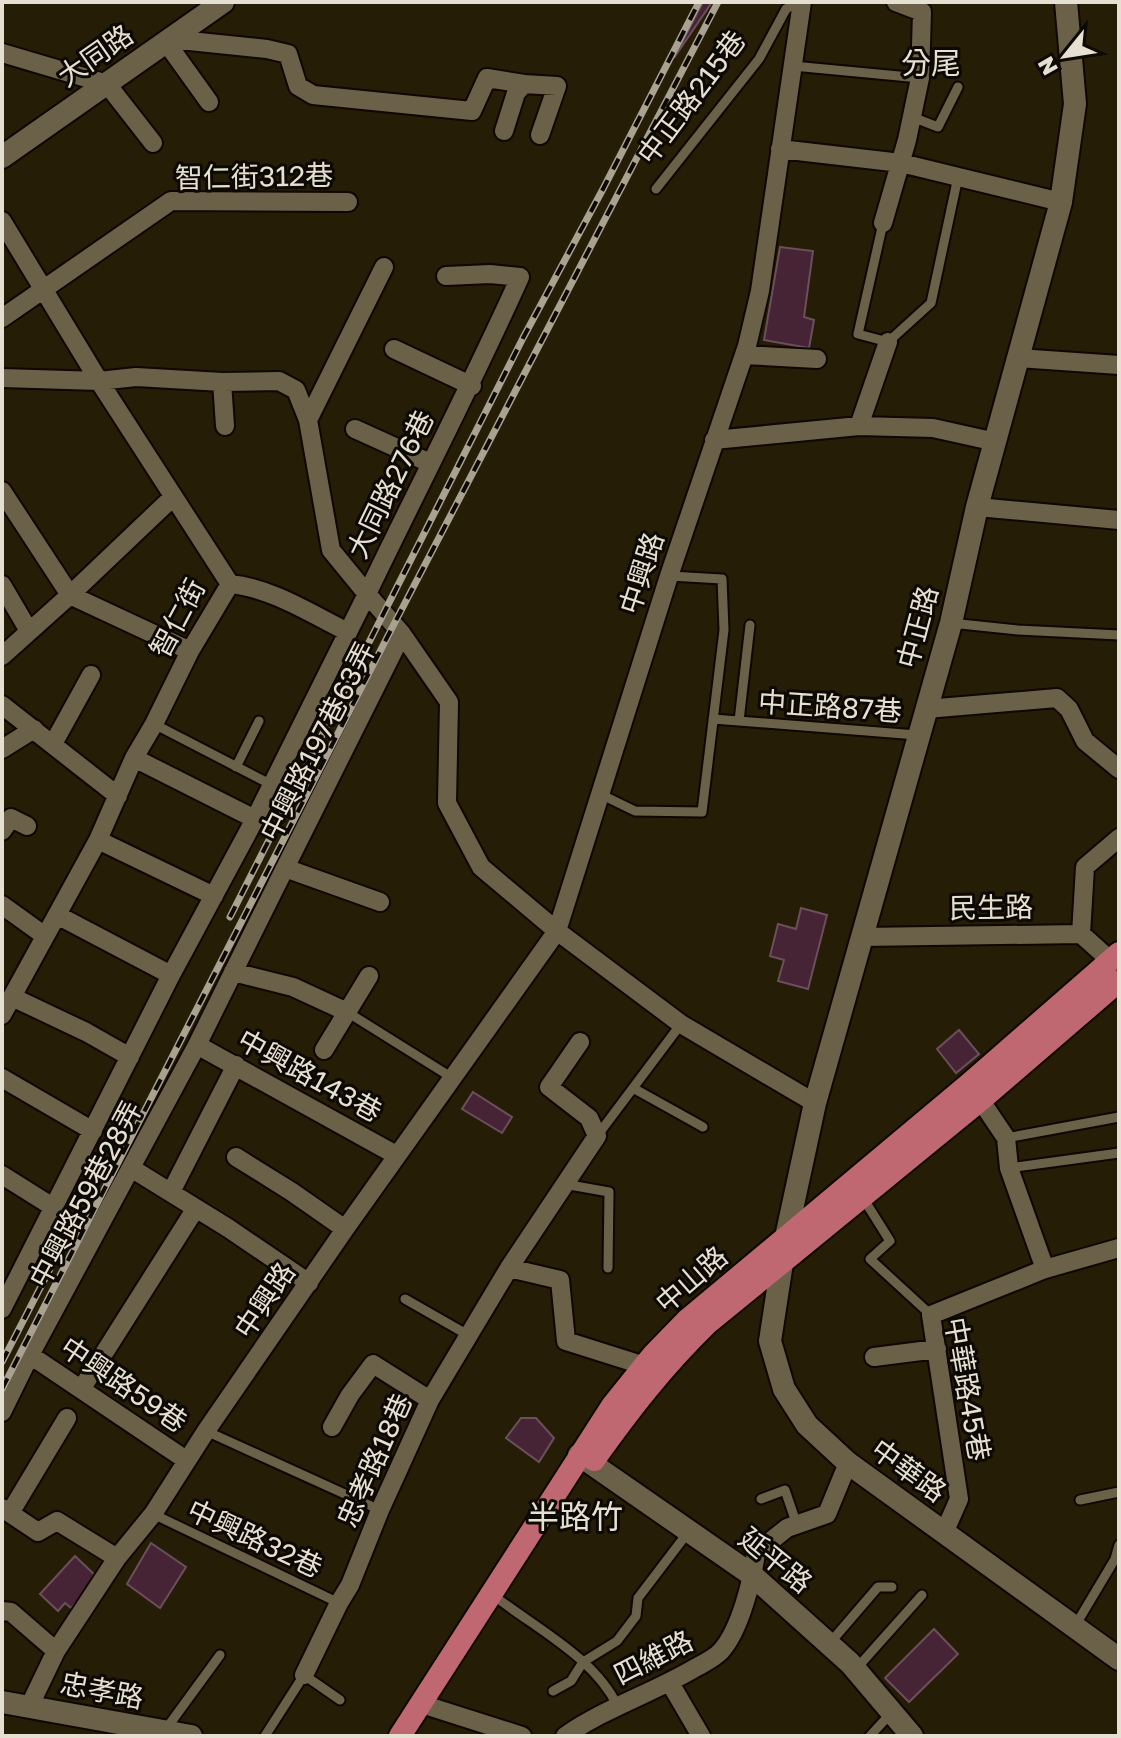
<svg xmlns="http://www.w3.org/2000/svg" width="1121" height="1738" viewBox="0 0 1121 1738" font-family="'Golos Text','Noto Sans TC',sans-serif">
  <style>
    .building { fill: #462335; stroke: #6a505c; stroke-width: 2 }
    .lines { fill: none; stroke-linecap: round; stroke-linejoin: round }
    .service-casing { stroke: #0f0700; stroke-width: 13 }
    .minor-casing { stroke: #0f0700; stroke-width: 22 }
    .tertiary-casing { stroke: #0f0700; stroke-width: 26 }
    .primary-casing { stroke: #0f0700; stroke-width: 26 }
    .service { stroke: #6b6148; stroke-width: 9 }
    .minor { stroke: #6b6148; stroke-width: 18 }
    .tertiary { stroke: #6b6148; stroke-width: 22 }
    .primary { stroke: #bf6872; stroke-width: 22 }
    .rail-casing { stroke: #a9a291; stroke-width: 7 }
    .rail { stroke: #0c0802; stroke-width: 4; stroke-dasharray: 12; stroke-linecap: butt }
    .labels { text-anchor: middle; dominant-baseline: central; stroke-width: 6; stroke-linejoin: round; paint-order: stroke }
    .street-label { font-size: 28px; fill: #e6e0d2; stroke: #0c0802 }
    .neighbourhood-label { font-size: 30px; fill: #e6e0d2; stroke: #0c0802 }
    .quarter-label { font-size: 32px; fill: #e6e0d2; stroke: #0c0802 }
  </style>
  <rect width="100%" height="100%" fill="#261d06"/>
  <path class="building" d="M703 2H712L674 58Z
    M780 247 813 251 804 317 814 320 809 348 764 340Z
    M801 908 827 915 808 989 778 981 784 960 770 956 778 924 796 929Z
    M959 1030 979 1054 956 1073 937 1049Z
    M473 1092 512 1117 502 1133 462 1109Z
    M521 1418H536L554 1438 539 1462 506 1438Z
    M151 1543 186 1567 160 1608 127 1584Z
    M75 1556 99 1579 71 1608 65 1603 58 1611 40 1594Z
    M934 1629 958 1654 909 1702 885 1678Z"/>
  <g class="lines">
    <defs>
      <path id="service" d="M793 66 920 78
        M912 117 938 127 958 87
        M656 189 759 59 786 9 798 2
        M883 223 858 334 888 342 931 303 958 177
        M951 623 1018 630 1119 635
        M713 719 917 735
        M739 721 750 625
        M154 724 272 785
        M236 767 259 721
        M600 794 635 811 702 812 724 630 722 579 670 576
        M347 1012 451 1077
        M633 1088 703 1127
        M597 1136 681 1024
        M1006 1138 1119 1117
        M1009 1168 1119 1153
        M564 1184 609 1192 608 1268
        M863 1198 890 1241 870 1259 931 1315
        M405 1299 468 1335
        M206 1431 380 1510
        M761 1499 785 1490 797 1525
        M1080 1500 1119 1492
        M153 1514 339 1603
        M501 1601C541 1631 596 1660 618 1707
        M1075 1626 1115 1559 1119 1545
        M829 1644 878 1587H892
        M856 1669 922 1595
        M553 1691 571 1681 583 1662 617 1641 636 1616 638 1598 689 1531
        M166 1729 220 1655
        M265 1736 304 1675 340 1700
        M870 1736 892 1712"/>
      <path id="minor" d="M170 39 267 49 288 54 298 86 313 95 472 111 487 78 524 84
        M166 42 209 102
        M2 53 107 84 153 143
        M504 131 516 93 524 84 557 86 540 135
        M780 149 901 163 1061 202
        M2 221 99 381 230 584 190 651 154 724 134 758 98 840 2 1015
        M883 223 907 140 920 78 922 12 896 2
        M2 318 171 201 348 202
        M394 349 472 386
        M744 355 817 359
        M1018 358 1119 365
        M2 378 99 381 136 377 222 382 279 381 296 390 308 420 331 550 367 594C418 488 472 384 520 277L490 274 446 276
        M222 382 225 426
        M308 420 384 267
        M859 426 888 342
        M355 429 430 463
        M714 440 859 426 933 428 996 442
        M2 491 70 595 2 656
        M173 497 70 595 190 651
        M977 507 1119 520
        M230 584C272 588 311 614 348 632
        M2 585 29 631
        M2 705 118 796
        M926 709 1057 698 1069 709 1085 741 1119 769
        M53 744 91 675
        M2 749 34 729
        M134 758 255 819
        M2 831 11 818 27 826
        M98 840 214 896
        M380 902 285 868 402 634
        M2 905 45 936
        M57 915 171 975
        M1081 934 1085 867 1119 838
        M861 937 1081 934 1111 961
        M233 972 293 987 347 1012
        M12 997 86 1032 130 1057
        M197 1045 396 1155
        M324 1050 369 976
        M2 1078 93 1131
        M973 1089 1006 1138 1009 1168 1045 1269 1119 1248
        M236 1157 292 1192 345 1229
        M131 1168 228 1228 309 1283
        M2 1175 53 1207
        M171 1192 236 1065
        M509 1268 560 1280 566 1341 645 1366
        M2 1309 171 975 255 819 367 594 402 634 449 702 447 803 481 867 557 931 681 1024 815 1103
        M30 1355 186 1460
        M874 1357 937 1349
        M82 1388 196 1208
        M2 1412 30 1355 197 1045 285 868
        M332 1427 350 1395 373 1364 430 1400
        M2 1508 38 1532 57 1521 117 1558
        M10 1513 67 1418
        M944 1533 959 1499 931 1315 1045 1269
        M2 1611 11 1612 56 1651
        M304 1675 339 1603 350 1585 380 1510 430 1400 509 1268 597 1136 589 1118 549 1087 580 1042
        M670 1683 701 1736
        M29 1707 56 1651 117 1558 153 1514 206 1431 345 1229 557 931 669 576 747 346 760 291 802 2
        M431 1707 522 1736
        M565 1736C605 1708 653 1693 695 1668 704 1663 715 1658 721 1651 740 1630 752 1581 756 1553L787 1528 827 1514 848 1463"/>
      <path id="tertiary" d="M1066 2 1075 104 1061 202 977 507 951 623 815 1103 786 1237 770 1341 784 1389 807 1425 848 1463 1119 1659
        M2 157 223 2
        M579 1455 752 1575 850 1663 912 1736
        M2 1702 191 1736"/>
      <path id="primary" d="M594 1460C631 1408 663 1367 708 1323L982 1099 1119 981
        M400 1736 612 1406 653 1355 687 1320 969 1084 1119 953"/>
    </defs>
    <use href="#service" class="service-casing"/>
    <use href="#minor" class="minor-casing"/>
    <use href="#tertiary" class="tertiary-casing"/>
    <use href="#primary" class="primary-casing"/>
    <use href="#service" class="service"/>
    <use href="#minor" class="minor"/>
    <use href="#tertiary" class="tertiary"/>
    <use href="#primary" class="primary"/>
    <defs>
      <path id="rail" d="M230 917 523 338 603 189 699 2
        M2 1362 70 1230
        M2 1389 393 626 718 2"/>
    </defs>
    <use href="#rail" class="rail-casing"/>
    <use href="#rail" class="rail"/>
  </g>
  <g class="labels">
    <g class="street-label">
      <text transform="translate(95 55) rotate(-35)">大同路</text>
      <text transform="translate(691 97) rotate(-53)">中正路215巷</text>
      <text transform="translate(254 176) rotate(-1)">智仁街312巷</text>
      <text transform="translate(390 484) rotate(-64)">大同路276巷</text>
      <text transform="translate(641 573) rotate(-72)">中興路</text>
      <text transform="translate(177 618) rotate(-62)">智仁街</text>
      <text transform="translate(917 627) rotate(-75)">中正路</text>
      <text transform="translate(830 706) rotate(4)">中正路87巷</text>
      <text transform="translate(317 741) rotate(-63)">中興路197巷63弄</text>
      <text transform="translate(991 907) rotate(-1)">民生路</text>
      <text transform="translate(310 1075) rotate(29)">中興路143巷</text>
      <text transform="translate(85 1194) rotate(-62)">中興路59巷28弄</text>
      <text transform="translate(691 1279) rotate(-41)">中山路</text>
      <text transform="translate(264 1300) rotate(-56)">中興路</text>
      <text transform="translate(124 1384) rotate(34)">中興路59巷</text>
      <text transform="translate(968 1389) rotate(80)">中華路45巷</text>
      <text transform="translate(374 1460) rotate(-66)">忠孝路18巷</text>
      <text transform="translate(909 1470) rotate(36)">中華路</text>
      <text transform="translate(255 1538) rotate(25)">中興路32巷</text>
      <text transform="translate(776 1560) rotate(39)">延平路</text>
      <text transform="translate(653 1657) rotate(-27)">四維路</text>
      <text transform="translate(102 1690) rotate(11)">忠孝路</text>
    </g>
    <g class="neighbourhood-label">
      <text x="931" y="63">分尾</text>
    </g>
    <g class="quarter-label">
      <text x="575" y="1516">半路竹</text>
    </g>
  </g>
  <rect width="1121" height="1738" fill="none" stroke="#e6e0d2" stroke-width="8"/>
  <g transform="translate(1065 56) rotate(240)" stroke="#0c0802" stroke-width="6" paint-order="stroke">
  <path d="M0-6L14 30L0 20L-14 30Z" fill="#e6e0d2"/>
  <text y="-12" font-size="22" font-weight="bold" text-anchor="middle" fill="#e6e0d2">N</text>
  </g>
</svg>
